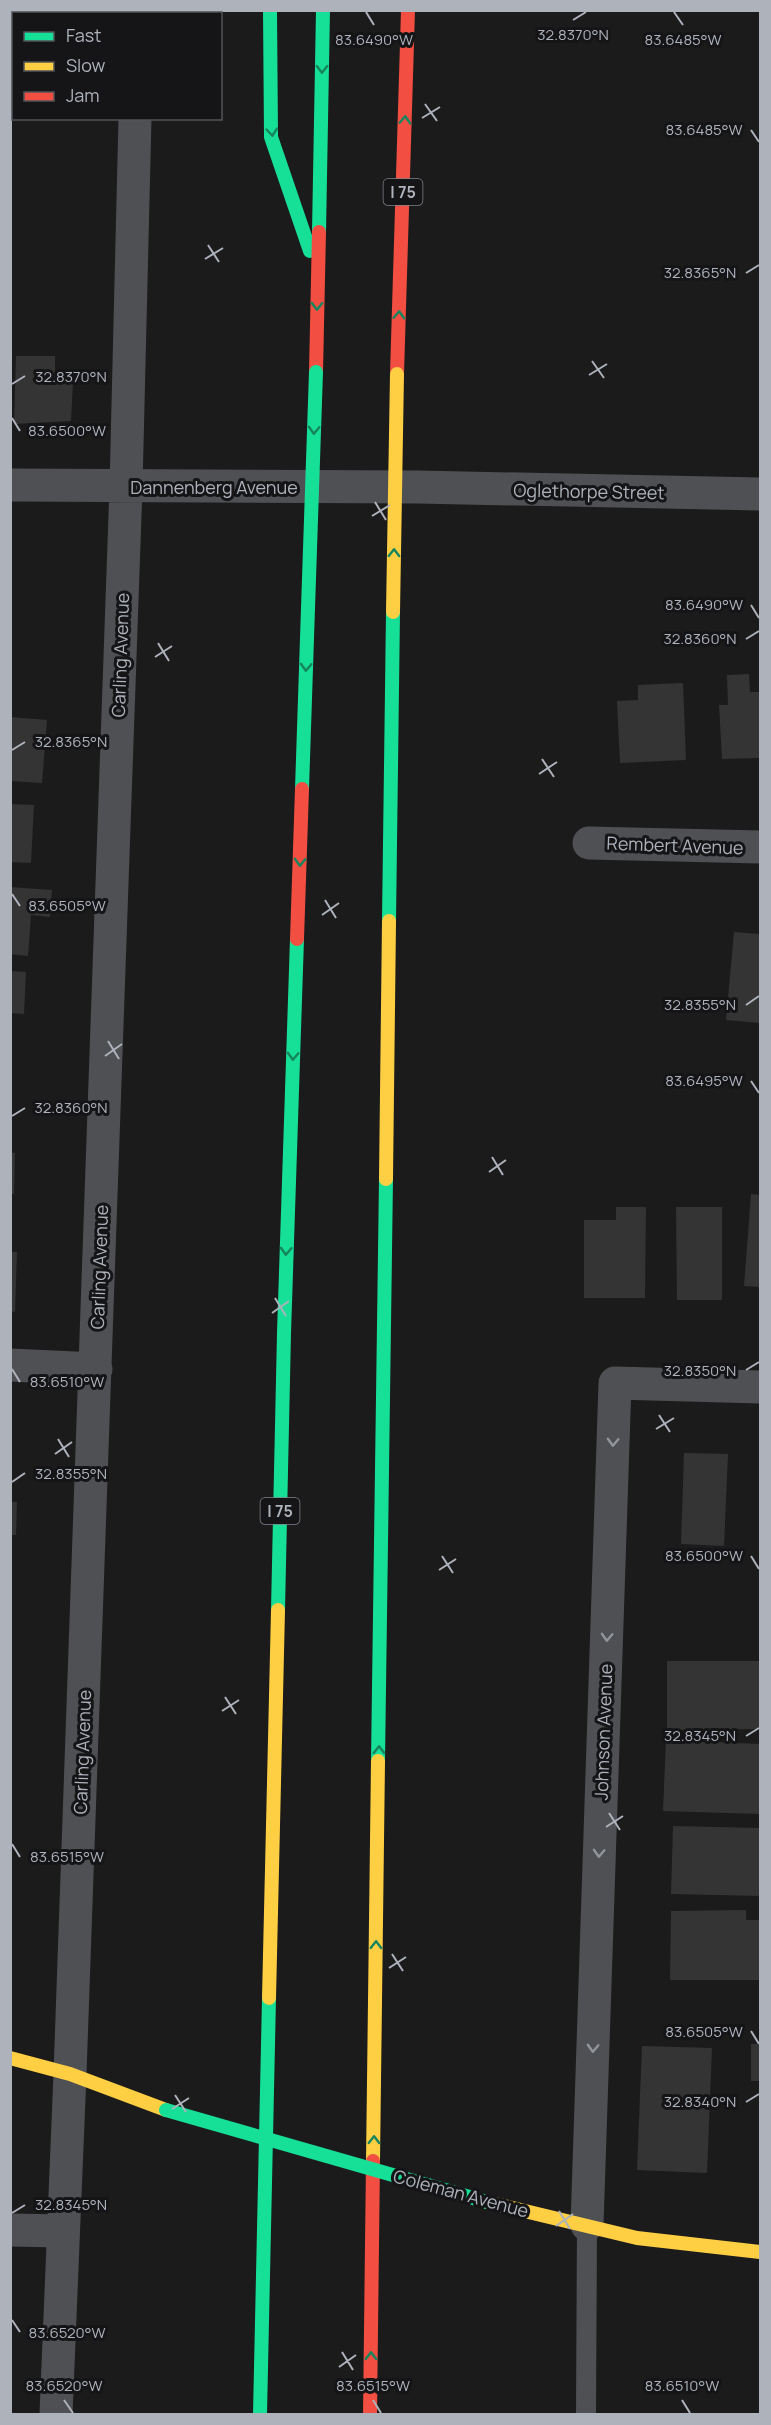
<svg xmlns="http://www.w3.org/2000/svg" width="771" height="2425" viewBox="0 0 771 2425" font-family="Manrope,sans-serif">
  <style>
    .building { fill: #343435 }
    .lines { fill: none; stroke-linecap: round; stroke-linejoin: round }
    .lane { stroke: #4f5054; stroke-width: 20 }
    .street { stroke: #4f5054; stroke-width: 33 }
    .fast { stroke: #16e098; stroke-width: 14 }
    .slow { stroke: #ffcf43; stroke-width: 14 }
    .jam { stroke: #f24e42; stroke-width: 14 }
    .fast-bridge { stroke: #16e098; stroke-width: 14 }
    .slow-bridge { stroke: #ffcf43; stroke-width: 14 }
    .oneway { stroke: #16855e }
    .oneway2 { stroke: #91959c }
    .ticks { fill: none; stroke: #adb2bb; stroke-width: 2 }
    .labels { text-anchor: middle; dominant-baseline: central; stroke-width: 6; stroke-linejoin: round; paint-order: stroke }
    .shield { fill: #151517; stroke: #7f838a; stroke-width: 1.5 }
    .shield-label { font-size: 16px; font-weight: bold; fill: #adb2bb }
    .street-label { font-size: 18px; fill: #adb2bb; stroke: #151517 }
    .ticks-label { font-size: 15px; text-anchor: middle; fill: #adb2bb; stroke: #151517; stroke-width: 6; stroke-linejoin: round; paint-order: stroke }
  </style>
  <rect width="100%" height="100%" fill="#1b1b1b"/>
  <path class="building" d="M16 356H55V381H73L71 421 14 424Z
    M749 674 750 692H760V758L722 759 719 705H728L727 675Z
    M683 683 686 760 620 763 617 701 638 700V685Z
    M10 717 47 720 42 783 10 781Z
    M10 804 34 805 31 863 10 862Z
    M10 887 52 890 50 917 31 915 28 956 10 954Z
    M734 932 760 934V1023L726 1020Z
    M10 971 26 972 24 1014 10 1013Z
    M10 1152 15 1153 14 1194H10Z
    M751 1194 760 1195V1287L744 1286Z
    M616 1207H646L645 1298H584V1220H616Z
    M676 1207H722V1300H677Z
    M10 1252H17L15 1312 10 1311Z
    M684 1453 728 1454 724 1546 681 1544Z
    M10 1502H17L16 1535H10Z
    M667 1661H760V1729L667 1730Z
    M666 1740 760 1744V1814L663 1811Z
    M673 1826 760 1828V1896L671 1894Z
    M746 1910V1920H760V1980H670L671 1911Z
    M751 2044H760V2081H751Z
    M642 2046 712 2048 707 2173 637 2170Z"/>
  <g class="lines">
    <path class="lane" d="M586 2414 587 2225"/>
    <path class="street" d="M137 14V10
      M10 485 418 487 760 494
      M589 843 760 847
      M10 1365 96 1369
      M587 2225 615 1383 760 1387
      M10 2230 62 2231
      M56 2414 70 2074 126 487 135 118"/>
    <path class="fast" d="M270 10 271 137 310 251
      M319 232 323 10
      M302 789 308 608
      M389 921 393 612
      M278 1610 284 1333 297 939
      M378 1761 386 1179
      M260 2414 269 1998"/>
    <path class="slow" d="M386 1179 389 921
      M269 1998 278 1610
      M10 2058 70 2074 166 2110
      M373 2161 378 1761
      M487 2202 637 2238 760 2252"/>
    <path class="jam" d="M316 372 319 232
      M397 374 408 10
      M297 939 302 789
      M370 2414 373 2161"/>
    <path class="fast-bridge" d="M308 608 316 372
      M166 2110 487 2202"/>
    <path class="slow-bridge" d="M393 612 397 374"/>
  </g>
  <defs><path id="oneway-chevron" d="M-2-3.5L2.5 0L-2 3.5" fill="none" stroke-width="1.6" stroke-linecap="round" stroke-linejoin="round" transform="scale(1.5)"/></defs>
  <g class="oneway">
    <use href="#oneway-chevron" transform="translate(322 69) rotate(91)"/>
    <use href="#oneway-chevron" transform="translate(405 120) rotate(-88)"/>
    <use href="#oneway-chevron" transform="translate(272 132) rotate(85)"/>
    <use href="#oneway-chevron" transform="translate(317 306) rotate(91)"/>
    <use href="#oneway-chevron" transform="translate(399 315) rotate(-88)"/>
    <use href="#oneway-chevron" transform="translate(314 430) rotate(92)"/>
    <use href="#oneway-chevron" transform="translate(394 553) rotate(-89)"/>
    <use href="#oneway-chevron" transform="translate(306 667) rotate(92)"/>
    <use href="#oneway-chevron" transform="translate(300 862) rotate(92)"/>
    <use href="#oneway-chevron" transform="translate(293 1056) rotate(92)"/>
    <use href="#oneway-chevron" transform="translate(286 1251) rotate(92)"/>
    <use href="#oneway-chevron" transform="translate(379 1750) rotate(-89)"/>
    <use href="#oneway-chevron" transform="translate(376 1945) rotate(-89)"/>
    <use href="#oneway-chevron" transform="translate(374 2140) rotate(-89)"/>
    <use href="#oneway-chevron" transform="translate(371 2356) rotate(-89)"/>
  </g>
  <g class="oneway2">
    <use href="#oneway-chevron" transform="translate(613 1442) rotate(92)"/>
    <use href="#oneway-chevron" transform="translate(607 1637) rotate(92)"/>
    <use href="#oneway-chevron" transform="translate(599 1853) rotate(92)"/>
    <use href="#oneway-chevron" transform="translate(593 2048) rotate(92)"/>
  </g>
  <path class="ticks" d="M366 12 374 25M674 12 683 25M573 20 586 12M425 104 437 121M422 118 440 107M751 130 759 142M208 245 219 262M205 259 223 248M746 273 759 265M592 361 604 378M589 375 607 364M12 384 25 376M12 418 20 431M375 502 386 520M372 516 390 505M751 605 759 618M746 639 759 631M158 643 169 661M155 657 172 646M12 750 25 742M542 759 554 777M539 774 557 762M12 894 20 906M325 900 336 918M322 915 339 903M746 1005 759 996M108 1041 119 1059M105 1056 122 1044M751 1081 759 1093M12 1116 25 1108M492 1157 503 1175M489 1172 506 1160M275 1298 286 1316M272 1313 289 1301M12 1369 20 1382M746 1370 759 1362M659 1415 670 1432M656 1429 674 1418M58 1439 69 1457M55 1454 72 1442M12 1482 25 1473M442 1556 453 1573M751 1556 759 1569M439 1570 456 1559M225 1697 236 1714M222 1711 239 1700M746 1736 759 1728M609 1813 620 1830M606 1827 623 1816M12 1844 20 1857M392 1954 403 1971M389 1968 406 1957M751 2031 759 2044M175 2095 186 2112M746 2102 759 2094M172 2109 189 2098M559 2211 570 2229M12 2213 25 2205M556 2226 573 2214M12 2320 20 2332M342 2352 353 2370M339 2367 356 2355M64 2400 73 2413M373 2400 381 2413M682 2400 690 2413"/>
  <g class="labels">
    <g class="shield">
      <rect x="383.5" y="179" width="39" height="26" rx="4.5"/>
      <rect x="260.5" y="1498" width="39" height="26" rx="4.5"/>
    </g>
    <g class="shield-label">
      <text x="403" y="192">I 75</text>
      <text x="280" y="1511">I 75</text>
    </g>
    <g class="street-label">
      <text x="214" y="487">Dannenberg Avenue</text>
      <text transform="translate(589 491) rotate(1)">Oglethorpe Street</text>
      <text transform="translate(120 655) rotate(-88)">Carling Avenue</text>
      <text transform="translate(675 845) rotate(2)">Rembert Avenue</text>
      <text transform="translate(99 1267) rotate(-88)">Carling Avenue</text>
      <text transform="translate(603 1732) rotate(-88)">Johnson Avenue</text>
      <text transform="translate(82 1752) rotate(-88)">Carling Avenue</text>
      <text transform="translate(461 2193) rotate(15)">Coleman Avenue</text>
    </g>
  </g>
  <g class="ticks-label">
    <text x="573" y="40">32.8370°N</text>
    <text x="374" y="45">83.6490°W</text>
    <text x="683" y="45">83.6485°W</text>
    <text x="704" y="135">83.6485°W</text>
    <text x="700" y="278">32.8365°N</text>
    <text x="71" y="382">32.8370°N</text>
    <text x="67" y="436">83.6500°W</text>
    <text x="704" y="610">83.6490°W</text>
    <text x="700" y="644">32.8360°N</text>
    <text x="71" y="747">32.8365°N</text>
    <text x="67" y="911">83.6505°W</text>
    <text x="700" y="1010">32.8355°N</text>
    <text x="704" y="1086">83.6495°W</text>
    <text x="71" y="1113">32.8360°N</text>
    <text x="700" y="1376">32.8350°N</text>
    <text x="67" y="1387">83.6510°W</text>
    <text x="71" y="1479">32.8355°N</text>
    <text x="704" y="1561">83.6500°W</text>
    <text x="700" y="1741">32.8345°N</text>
    <text x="67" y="1862">83.6515°W</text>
    <text x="704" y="2037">83.6505°W</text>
    <text x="700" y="2107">32.8340°N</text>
    <text x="71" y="2210">32.8345°N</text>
    <text x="67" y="2338">83.6520°W</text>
    <text x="64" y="2391">83.6520°W</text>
    <text x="373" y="2391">83.6515°W</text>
    <text x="682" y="2391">83.6510°W</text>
  </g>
  <rect width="771" height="2425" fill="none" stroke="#adb2bb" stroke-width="24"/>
  <rect x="12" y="12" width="210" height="108" fill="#151517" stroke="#525459" stroke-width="1.5"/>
  <rect x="24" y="32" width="30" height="9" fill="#16e098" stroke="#525459" stroke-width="1.5"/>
  <text x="66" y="42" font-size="18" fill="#adb2bb">Fast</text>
  <rect x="24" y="62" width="30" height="9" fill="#ffcf43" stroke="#525459" stroke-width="1.5"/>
  <text x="66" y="72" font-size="18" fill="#adb2bb">Slow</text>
  <rect x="24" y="92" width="30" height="9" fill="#f24e42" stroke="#525459" stroke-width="1.5"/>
  <text x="66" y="102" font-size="18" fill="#adb2bb">Jam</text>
</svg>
